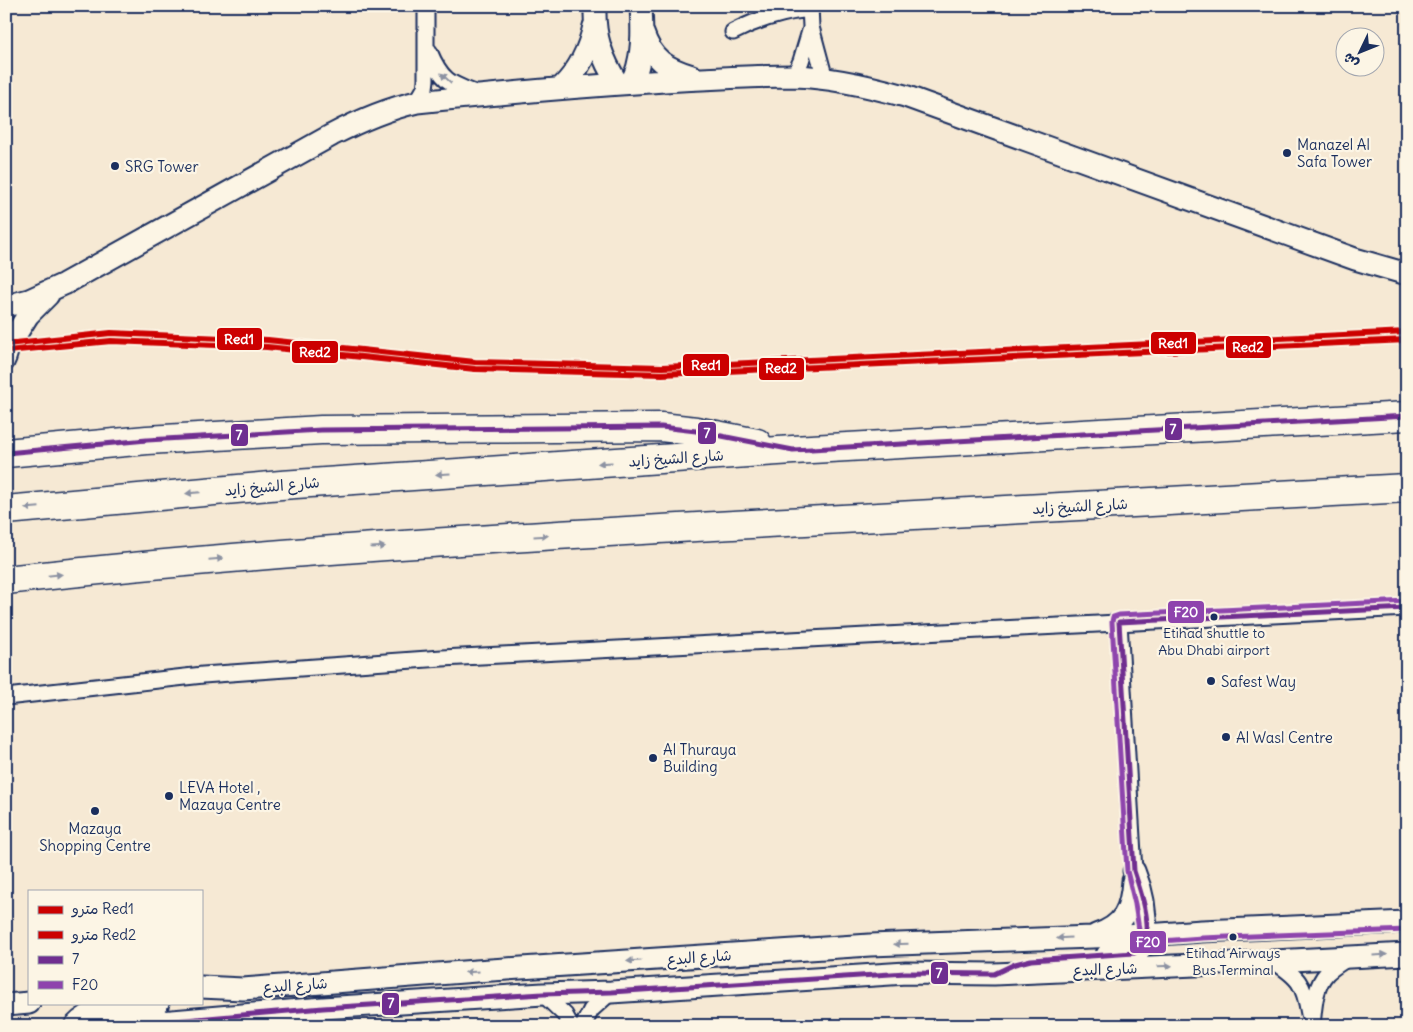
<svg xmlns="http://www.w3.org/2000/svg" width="1413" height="1032" viewBox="0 0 1413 1032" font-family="Delius,'Playpen Sans Arabic',sans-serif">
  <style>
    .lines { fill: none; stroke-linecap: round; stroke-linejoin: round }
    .street-casing { stroke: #1b2f5e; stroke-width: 19 }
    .secondary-casing { stroke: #1b2f5e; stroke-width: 25 }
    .highway-casing { stroke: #1b2f5e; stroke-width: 31 }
    .street { stroke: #fcf5e5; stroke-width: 15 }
    .secondary { stroke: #fcf5e5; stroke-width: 21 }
    .highway { stroke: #fcf5e5; stroke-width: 28 }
    .bus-1-casing { stroke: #fcf5e5; stroke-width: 9 }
    .bus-2-casing { stroke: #fcf5e5; stroke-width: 9 }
    .bus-1 { stroke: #6f2e90; stroke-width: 5 }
    .bus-2 { stroke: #8e44ad; stroke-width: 5 }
    .metro-1-casing { stroke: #fcf5e5; stroke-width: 10 }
    .metro-2-casing { stroke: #fcf5e5; stroke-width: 10 }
    .metro-1 { stroke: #c00; stroke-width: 6 }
    .metro-2 { stroke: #c00; stroke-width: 6 }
    .oneway { fill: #8c92a2 }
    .poi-dot { fill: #1b2f5e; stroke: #fcf5e5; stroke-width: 2 }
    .labels { text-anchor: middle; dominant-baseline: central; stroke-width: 4.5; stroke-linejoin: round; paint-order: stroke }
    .bus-label { font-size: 14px; fill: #1b2f5e; stroke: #fcf5e5 }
    .poi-label { font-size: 15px; fill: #1b2f5e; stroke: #fcf5e5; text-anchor: start }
    .street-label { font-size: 15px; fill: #1b2f5e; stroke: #fcf5e5 }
    .line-badge { stroke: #fcf5e5; stroke-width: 2 }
    .badge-label { font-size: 14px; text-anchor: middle; font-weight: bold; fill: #fff }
  </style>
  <rect width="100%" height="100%" fill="#f6e9d4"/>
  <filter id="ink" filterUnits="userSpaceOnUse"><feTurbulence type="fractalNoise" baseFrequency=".02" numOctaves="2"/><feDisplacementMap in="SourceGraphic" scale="10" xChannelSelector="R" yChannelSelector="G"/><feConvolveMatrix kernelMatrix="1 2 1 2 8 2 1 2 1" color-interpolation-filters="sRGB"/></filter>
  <g filter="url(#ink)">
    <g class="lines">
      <defs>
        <path id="street" d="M810 6 811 27 825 79
          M733 32C758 19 782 12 810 9
          M429 51C441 80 449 84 478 94
          M794 76 801 61 810 31
          M417 102 425 88 426 80V6
          M6 327C12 339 12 351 6 363
          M1119 622 1134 871
          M6 697 203 675 442 658 1407 608
          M1272 960C1298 977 1304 983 1309 1014
          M543 994 565 1015 571 1026
          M583 1026 591 1010 611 992
          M1312 1026C1314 1008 1314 987 1327 973 1333 967 1342 962 1349 957"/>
        <path id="secondary" d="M595 6C594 37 602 59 618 84
          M643 33C652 60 666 68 692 76
          M631 83C633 78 637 71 638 65 643 46 642 26 641 6
          M562 87C579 70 589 50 594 26
          M6 306 29 300 64 284 332 135C359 121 387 109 417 102 495 94 572 87 650 82 698 79 746 76 794 76 831 77 869 86 905 96L1355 259 1407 274
          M11 342 28 315 48 295
          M1096 935C1125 926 1131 908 1133 881
          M1107 955 1134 953 1142 947 1147 935 1143 901 1140 888 1134 871
          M201 987 243 989 476 971 870 945 1147 935 1202 931 1407 922
          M6 1005 29 1003
          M75 1026C83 1017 93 1012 105 1008L158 1003
          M114 1026 323 1008 543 994 611 992 906 973 994 974 1218 964 1407 954"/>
        <path id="highway" d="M6 453 147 440 321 430 661 427 696 431 757 443
          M6 510 281 485 793 450 1407 416
          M6 580C266 551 526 536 787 522 994 511 1200 499 1407 488"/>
      </defs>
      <use href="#street" class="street-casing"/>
      <use href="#secondary" class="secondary-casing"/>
      <use href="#highway" class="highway-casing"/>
      <use href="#street" class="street"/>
      <use href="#secondary" class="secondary"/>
      <use href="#highway" class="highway"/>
      <defs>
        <path id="bus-1" d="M6 453 147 440 321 430 661 427 696 431 793 450 1407 416
          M117 1026 323 1008 543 994 611 992 906 973 994 974 1015 964 1031 960 1134 953C1139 950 1143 947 1145 942 1152 923 1140 889 1134 871L1119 622 1407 608"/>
        <path id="bus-2" d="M1407 601 1119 615 1113 617 1112 622 1127 871 1135 904 1140 936 1142 940 1148 942 1202 938 1407 930"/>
      </defs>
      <use href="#bus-1" class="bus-1-casing"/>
      <use href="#bus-2" class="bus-2-casing"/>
      <use href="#bus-1" class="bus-1"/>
      <use href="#bus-2" class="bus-2"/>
      <defs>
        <path id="metro-1" d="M6 344 111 333 268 340 475 362 662 367 1407 332"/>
        <path id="metro-2" d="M7 351 111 341 267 347 475 369 662 374 1407 340"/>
      </defs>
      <use href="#metro-1" class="metro-1-casing"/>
      <use href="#metro-2" class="metro-2-casing"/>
      <use href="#metro-1" class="metro-1"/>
      <use href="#metro-2" class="metro-2"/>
    </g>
    <defs><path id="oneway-solid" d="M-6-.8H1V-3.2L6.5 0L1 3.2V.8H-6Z" transform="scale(1.25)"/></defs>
    <g class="oneway">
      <use href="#oneway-solid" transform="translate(446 78) rotate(-137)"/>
      <use href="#oneway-solid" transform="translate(605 463) rotate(176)"/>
      <use href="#oneway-solid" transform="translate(443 474) rotate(176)"/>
      <use href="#oneway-solid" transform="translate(193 493) rotate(175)"/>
      <use href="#oneway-solid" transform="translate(32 508) rotate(175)"/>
      <use href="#oneway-solid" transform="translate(541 536) rotate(-4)"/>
      <use href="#oneway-solid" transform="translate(378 547) rotate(-4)"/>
      <use href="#oneway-solid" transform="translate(216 559) rotate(-5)"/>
      <use href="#oneway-solid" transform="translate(55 575) rotate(-6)"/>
      <use href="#oneway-solid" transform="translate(1064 938) rotate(177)"/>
      <use href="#oneway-solid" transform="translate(901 944) rotate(178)"/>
      <use href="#oneway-solid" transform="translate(1380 955) rotate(-3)"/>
      <use href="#oneway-solid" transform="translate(634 961) rotate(176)"/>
      <use href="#oneway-solid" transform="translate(1165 966) rotate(-2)"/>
      <use href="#oneway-solid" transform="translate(472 972) rotate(176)"/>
    </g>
  </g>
  <g class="poi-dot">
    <circle cx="1287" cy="153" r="5"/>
    <circle cx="115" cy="166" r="5"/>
    <circle cx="1214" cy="617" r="4.5"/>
    <circle cx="1211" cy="681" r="5"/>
    <circle cx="1226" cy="737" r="5"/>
    <circle cx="653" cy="758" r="5"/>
    <circle cx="169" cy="796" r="5"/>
    <circle cx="95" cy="811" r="5"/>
    <circle cx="1233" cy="937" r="4.5"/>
  </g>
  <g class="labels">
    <g class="bus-label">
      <text x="1214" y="633">Etihad shuttle to<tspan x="1214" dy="17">Abu Dhabi airport</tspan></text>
      <text x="1233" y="953">Etihad Airways<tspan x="1233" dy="17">Bus Terminal</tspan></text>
    </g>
    <g class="poi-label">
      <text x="1297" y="144">Manazel Al<tspan x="1297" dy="17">Safa Tower</tspan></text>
      <text x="125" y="166">SRG Tower</text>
      <text x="1221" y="681">Safest Way</text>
      <text x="1236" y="737">Al Wasl Centre</text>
      <text x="663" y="749">Al Thuraya<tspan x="663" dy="17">Building</tspan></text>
      <text x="179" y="787">LEVA Hotel ,<tspan x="179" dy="17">Mazaya Centre</tspan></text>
      <text x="95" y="828" text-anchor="middle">Mazaya<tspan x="95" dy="17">Shopping Centre</tspan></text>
    </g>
    <g class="street-label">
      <text transform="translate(676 458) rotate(-4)">شارع الشيخ زايد</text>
      <text transform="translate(272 486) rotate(-5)">شارع الشيخ زايد</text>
      <text transform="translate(1080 506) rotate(-3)">شارع الشيخ زايد</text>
      <text transform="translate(699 957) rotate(-4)">شارع البدع</text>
      <text transform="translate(1105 969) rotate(-2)">شارع البدع</text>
      <text transform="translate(295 985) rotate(-4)">شارع البدع</text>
    </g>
  </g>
  <g class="line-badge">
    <rect x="216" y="327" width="47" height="24" rx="5" fill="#c00"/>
    <rect x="1150" y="331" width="47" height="24" rx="5" fill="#c00"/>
    <rect x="1225" y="335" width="47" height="24" rx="5" fill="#c00"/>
    <rect x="291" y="340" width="48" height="24" rx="5" fill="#c00"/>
    <rect x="682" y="353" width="48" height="24" rx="5" fill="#c00"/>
    <rect x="758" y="357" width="47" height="24" rx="5" fill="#c00"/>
    <rect x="1164" y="417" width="19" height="24" rx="5" fill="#6f2e90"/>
    <rect x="697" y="421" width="20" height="24" rx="5" fill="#6f2e90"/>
    <rect x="230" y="423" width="19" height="24" rx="5" fill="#6f2e90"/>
    <rect x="1167" y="600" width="38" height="24" rx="5" fill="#8e44ad"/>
    <rect x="1129" y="930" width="38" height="24" rx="5" fill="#8e44ad"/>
    <rect x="930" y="961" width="19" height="24" rx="5" fill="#6f2e90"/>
    <rect x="381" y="992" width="19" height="24" rx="5" fill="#6f2e90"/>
  </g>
  <g class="badge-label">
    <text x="239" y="344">Red1</text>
    <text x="1173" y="348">Red1</text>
    <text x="1248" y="352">Red2</text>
    <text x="315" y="357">Red2</text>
    <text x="706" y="370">Red1</text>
    <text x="781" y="373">Red2</text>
    <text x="1173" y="434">7</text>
    <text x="707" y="438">7</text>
    <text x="239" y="440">7</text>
    <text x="1186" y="617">F20</text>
    <text x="1148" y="947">F20</text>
    <text x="939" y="978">7</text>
    <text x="391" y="1008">7</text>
  </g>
  <rect width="1413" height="1032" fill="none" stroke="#fcf5e5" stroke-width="25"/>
  <rect x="12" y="12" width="1388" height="1007" fill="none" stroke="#1b2f5e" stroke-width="2" filter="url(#ink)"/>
  <rect x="28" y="890" width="175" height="115" fill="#fcf5e5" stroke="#a2a6af"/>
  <rect x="38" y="906" width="25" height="8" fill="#cc0000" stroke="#a2a6af"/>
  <text x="72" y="914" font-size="15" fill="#1b2f5e">مترو Red1</text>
  <rect x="38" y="931" width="25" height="8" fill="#cc0000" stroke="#a2a6af"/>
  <text x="72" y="940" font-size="15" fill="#1b2f5e">مترو Red2</text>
  <rect x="38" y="956" width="25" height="8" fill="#6f2e90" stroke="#a2a6af"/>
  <text x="72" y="964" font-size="15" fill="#1b2f5e">7</text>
  <rect x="38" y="981" width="25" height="8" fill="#8e44ad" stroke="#a2a6af"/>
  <text x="72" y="990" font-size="15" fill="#1b2f5e">F20</text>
  <g transform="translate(1360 52) rotate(227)"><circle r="24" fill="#fcf5e5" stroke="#a2a6af"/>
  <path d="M0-4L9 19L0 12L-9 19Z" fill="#1b2f5e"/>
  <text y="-8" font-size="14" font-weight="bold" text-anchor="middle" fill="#1b2f5e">ش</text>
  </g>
</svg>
